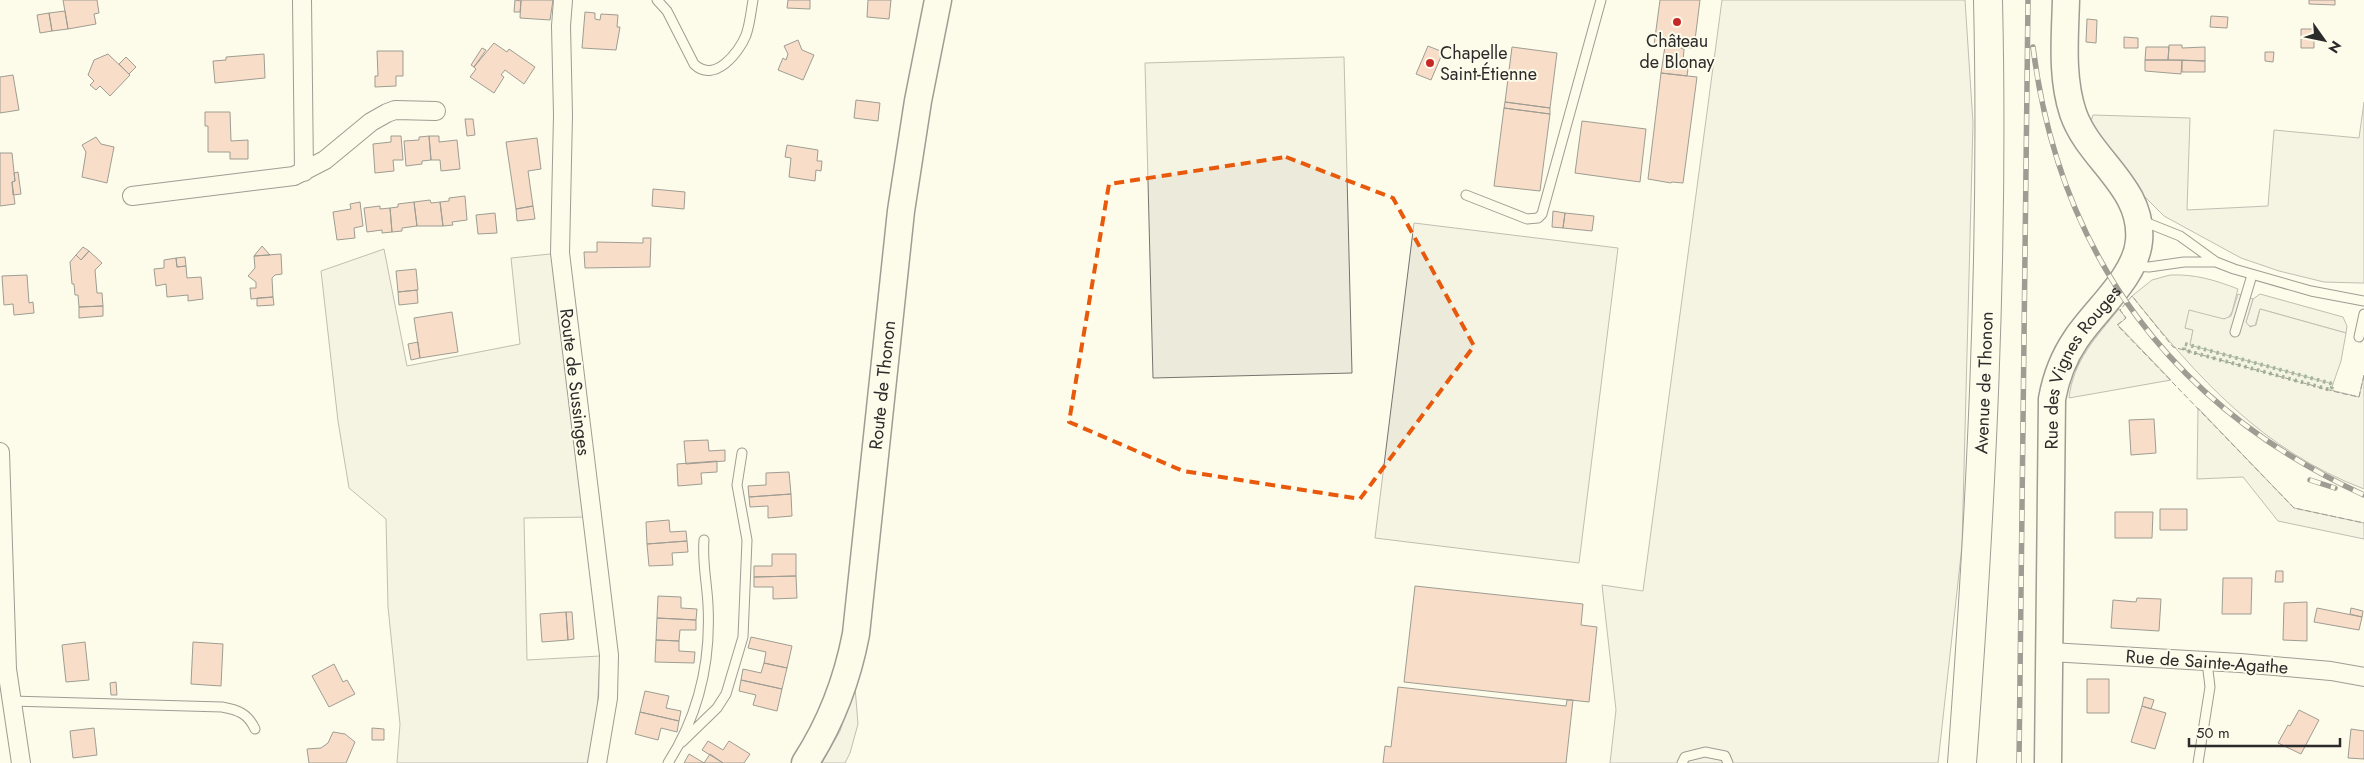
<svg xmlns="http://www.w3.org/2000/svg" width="2364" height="763" viewBox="0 0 2364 763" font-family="Jost,sans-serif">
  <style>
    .green { fill: #ecebdb; stroke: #74746e }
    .parking { fill: #eceadb; stroke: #74746e }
    .building { fill: #f2b8a0; stroke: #2b2b2b }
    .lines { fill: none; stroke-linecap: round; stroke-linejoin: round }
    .lane-casing { stroke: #2b2b2b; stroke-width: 11 }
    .street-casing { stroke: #2b2b2b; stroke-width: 20 }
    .secondary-casing { stroke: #2b2b2b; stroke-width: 29 }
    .primary-casing { stroke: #2b2b2b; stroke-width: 30 }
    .lane { stroke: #fdfbea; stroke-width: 9 }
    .street { stroke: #fdfbea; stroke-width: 18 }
    .secondary { stroke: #fdfbea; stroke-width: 26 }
    .primary { stroke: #fdfbea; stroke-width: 28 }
    .rail-casing { stroke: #2b2b2b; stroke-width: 5.5 }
    .rail { stroke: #fdfbea; stroke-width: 4; stroke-dasharray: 11; stroke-linecap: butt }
    .hedge { stroke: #34623c; stroke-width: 4; stroke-dasharray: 2.5 4; stroke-linecap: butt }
    .fence { stroke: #2b2b2b; stroke-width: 1; stroke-dasharray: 6 2.5; stroke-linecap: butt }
    .marked { fill: none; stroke: #e8590c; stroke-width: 4; stroke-dasharray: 10 6; stroke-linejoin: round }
    .poi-dot { fill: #c62828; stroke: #fdfbea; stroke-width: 2 }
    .labels { text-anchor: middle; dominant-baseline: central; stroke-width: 4; stroke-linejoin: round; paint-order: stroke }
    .poi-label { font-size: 18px; fill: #2b2b2b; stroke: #fdfbea }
    .street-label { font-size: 18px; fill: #2b2b2b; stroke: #fdfbea }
  </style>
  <rect width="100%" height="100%" fill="#fdfbea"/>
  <path class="green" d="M1722 0H1965L1973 123 1962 546 1938 763H1610L1616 710 1602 585 1643 591Z
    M1344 57 1352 373 1153 378 1145 63Z
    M2364 102V283H2361L2324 282 2279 271 2241 258 2164 216 2144 196 2136 182 2090 124 2093 115 2190 118 2187 210 2268 206 2274 130 2359 138Z
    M1414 223 1618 248 1579 563 1375 538Z
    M384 249 407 366 520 344 511 258 560 253 592 517 524 518 527 660 600 656 597 716 589 763H397L400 724 388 607 386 519 349 488 338 421 321 271Z
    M2170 275C2195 274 2215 280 2238 289L2232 312 2228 318 2185 328 2193 330 2190 345 2333 384 2331 390 2359 397 2364 375V489C2262 450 2199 379 2132 296L2152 280Z
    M2260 294 2343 317 2347 326 2346 333 2260 309 2255 326H2247L2246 322 2253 299Z
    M2119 309 2126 318 2118 325 2171 380 2069 398C2073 361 2096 337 2119 309Z
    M2198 408 2294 508 2364 523V539L2278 521 2243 477 2197 479Z"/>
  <path class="parking" d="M2238 294 2253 299 2246 322 2250 327 2256 325 2260 309 2346 333 2341 361 2333 384 2190 345 2193 330 2185 328 2189 310 2224 319 2231 316Z
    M855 687 858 724 850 753 845 763H822L840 731Z"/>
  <path class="building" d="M63 0H97L99 13 94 14 96 24 68 29Z
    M515 0 521 1 520 12H514Z
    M521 0H553L550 20 520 18Z
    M788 0H810V9L787 8Z
    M868 0H891L889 19 867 17Z
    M1660 0H1700L1694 48 1654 45Z
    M2309 0H2335V5L2309 4Z
    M65 11 68 29 52 31 49 13Z
    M585 12 595 13V19L600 20 601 14 618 15 617 27H620L616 50 582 48Z
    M49 13 52 31 40 33 37 15Z
    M2211 16 2228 17 2227 28 2210 27Z
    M2087 19 2097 20 2096 43 2086 42Z
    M2301 29H2314V48H2301Z
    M2124 37 2138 38V48H2124Z
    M798 40 802 50 814 55 803 80 778 70 783 58 786 60 788 54 784 46Z
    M494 43 507 52 509 49 535 67 524 84 505 70 501 75 504 77 494 93 470 77 476 69 474 67Z
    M2169 45H2182V48L2205 47V61L2168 60Z
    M1428 46 1443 52 1431 80 1416 74Z
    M1665 46 1684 49 1683 63 1688 69 1687 76 1661 73Z
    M1512 47 1557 53 1550 108 1505 102Z
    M2146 47H2169L2168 60H2145Z
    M482 48 486 50 474 67 471 65Z
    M377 51H403V76H396V86L375 87V76H378Z
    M2265 52H2274L2273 62 2265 61Z
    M108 54 130 75 110 96 100 86 96 90 90 85 94 81 88 75 94 60Z
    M264 54 265 78 215 83 213 61 226 60V57Z
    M126 57 136 67 129 74 119 64Z
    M2145 60H2182L2181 74 2145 71Z
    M2182 60 2205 61V72H2182Z
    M1661 73 1697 77 1683 183 1672 182 1671 183 1648 179Z
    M13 75 19 110 0 113V77Z
    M856 100 880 103 878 121 854 118Z
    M1505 102 1550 108V114L1504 108Z
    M1504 108 1550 114 1540 191 1494 186Z
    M205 112H230L231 141 248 140V159H230V152H208V126H205Z
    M465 119H473L475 135 467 136Z
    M1582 121 1646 129 1640 182 1575 173Z
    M391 136H401L403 160H393L394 171 375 173 373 144 391 142Z
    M429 136 431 160 422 161V164L406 166 404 141 419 140V137Z
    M429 136H439V142L457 140 460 169 441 171 440 160H431Z
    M96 137 101 144 114 147 107 183 82 177 86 152 82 145Z
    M537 138 541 169 528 171 533 206 516 209 506 142Z
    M787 145 818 150 817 161H822L821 171 816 170 815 181 789 177 791 158 785 157Z
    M0 153H12L15 181 12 182 15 204 0 206Z
    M18 172 21 194 13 195 12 182 15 181 14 173Z
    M653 189 685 192 684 209 652 206Z
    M465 196 467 220 452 222 453 225 443 226 440 202 449 201V198Z
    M430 200 431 203 440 202 443 226H417L414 202Z
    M360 202 363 226 354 228 355 238 337 240 333 212 351 209 350 204Z
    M414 202 417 226 402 228V231L392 232 390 208 398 207V204Z
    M380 206V209L390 208 392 232 382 233V230L367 232 364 208Z
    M533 206 535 219 517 221 516 209Z
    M1553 211 1565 213 1563 228 1552 227Z
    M495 213 497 233 478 234 476 215Z
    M1565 213 1594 216 1592 231 1563 228Z
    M643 238H651L650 267 585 268 584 252H597V242L643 243Z
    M262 246 270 255 254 256Z
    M83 247 89 251 81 260 76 255Z
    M89 251 102 263 95 270 97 293H102L103 306 79 307 78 295H75L74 284H72L70 262 76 255 81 260Z
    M281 254 282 274 275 275 272 278 273 297 251 299 250 288H256V282L248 276 255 268 254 256Z
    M185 257 186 266 177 267 176 258Z
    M176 258 177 267 186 266 187 278 201 277 203 299 188 301V295L167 297 166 284 156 286 154 269 164 268V260Z
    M416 269 418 290 398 292 396 271Z
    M27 275 29 303 33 302 34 313 14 315 13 304 4 305 2 276Z
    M417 290 418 303 399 305 398 292Z
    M273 297 274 305 257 306V298Z
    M103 306V316L79 318V307Z
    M452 312 458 352 420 358 414 318Z
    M418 342 420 358 411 360 408 344Z
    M2154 419 2156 453 2131 455 2129 420Z
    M708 440 709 451 725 450V461L686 464 684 441Z
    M717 461V472L701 473 702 484 678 486 677 464Z
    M789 472 791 494 749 497 748 486 766 485V473Z
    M791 494 792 516 768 518V506L750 507 749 497Z
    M2160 509H2187V530H2160Z
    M2115 512H2153L2152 538H2115Z
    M669 520 670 532 686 531 687 541 647 544 646 522Z
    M687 541 688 552 672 553 673 565 649 566 647 544Z
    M772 554H796V576L754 577V566H772Z
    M2276 571H2283V582H2275Z
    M796 576 797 598 773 599V587H754V577Z
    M2223 578H2252L2251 614H2222Z
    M1415 586 1583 604 1581 625 1597 627 1589 702 1404 682Z
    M658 596 681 597V608L697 609 696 620 657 618Z
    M2137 598 2161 599 2159 631 2111 628 2113 600 2136 602Z
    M2307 602V641L2283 640 2284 603Z
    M2317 608 2362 617 2359 630 2314 622Z
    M2351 608 2363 611 2362 617 2350 614Z
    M566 612H572L574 639 568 640Z
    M566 612 568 640 542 642 540 614Z
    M657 618 696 620V630H680L679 641 656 640Z
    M751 637 792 646 787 668 764 663 766 652 748 648Z
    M656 640 679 641V651L695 652 694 663 655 662Z
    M85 642 89 680 66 682 62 645Z
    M193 642 223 644 221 686 191 684Z
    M764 663 787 668 782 689 741 680 743 669 761 673Z
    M334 664 343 682 347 680 355 694 329 707 312 676Z
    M2087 679H2109V713H2087Z
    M741 680 782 689 777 711 753 705 756 695 739 691Z
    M116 682 117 695H111L110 683Z
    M1398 687 1566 706 1567 700H1573L1566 763H1383L1385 746 1391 747Z
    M645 691 669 696 666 708 681 711 679 721 640 712Z
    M2144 697 2154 700 2151 709 2142 706Z
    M2142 706 2166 713 2155 749 2131 742Z
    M2299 710 2319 720 2301 754 2278 743 2288 725 2290 726Z
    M640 712 679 721 677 732 661 728 658 740 635 734Z
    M94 728 97 755 73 758 70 731Z
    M372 728 384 729V740H372Z
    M2351 729 2364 731V759L2348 758Z
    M333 732 345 734 355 742 346 763H309L307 749 321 748 328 743Z
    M708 741 723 750 729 741 750 754 744 763H723L702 750Z
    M689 754 704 763H684Z
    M710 754 723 763H704Z"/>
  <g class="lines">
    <defs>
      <path id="lane" d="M657 0 667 11 694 64C714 84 739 53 746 35 750 24 751 11 753 0
        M1466 195 1527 219 1538 218 1542 214 1601 0
        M2140 220 2180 236 2216 262 2234 269 2311 291 2364 301
        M2134 266 2149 267 2184 262H2216
        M2235 332 2252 275
        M2359 337 2364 314
        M11 701 222 707C239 710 248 714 255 729
        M682 742 717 708 726 694 743 637 747 540 737 485 742 453
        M668 763C698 716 711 662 708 605 707 583 702 562 704 540
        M1682 763 1685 757 1705 752 1725 756 1728 763
        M2198 763 2210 687 2207 662"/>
      <path id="street" d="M302 0 304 172
        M563 0 561 26 563 115 560 253 609 655 608 698 597 763
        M132 196 294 176 325 160 371 122 387 113 395 110 436 111
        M0 452 7 669 21 763
        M2050 652 2240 663 2331 671 2364 677"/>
      <g id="secondary">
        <path id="s1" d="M805 763C831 723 847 681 856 634L901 211 918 101 938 0"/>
        <path id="s2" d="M2048 763 2052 399C2056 377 2063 358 2076 339 2095 310 2136 277 2139 241 2144 187 2089 160 2073 113 2061 77 2065 37 2066 0"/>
      </g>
      <g id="primary">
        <path id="s3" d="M1962 763C1981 509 1994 255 1988 0"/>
      </g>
    </defs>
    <use href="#lane" class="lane-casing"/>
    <use href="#street" class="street-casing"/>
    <use href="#secondary" class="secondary-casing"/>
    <use href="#primary" class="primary-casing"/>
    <use href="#lane" class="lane"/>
    <use href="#street" class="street"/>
    <use href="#secondary" class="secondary"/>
    <use href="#primary" class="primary"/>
    <defs>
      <path id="rail" d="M2033 47C2059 256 2174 408 2364 495
        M2310 480 2335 488
        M2019 763 2028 0"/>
    </defs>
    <use href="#rail" class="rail-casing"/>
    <use href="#rail" class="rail"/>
    <path class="hedge" d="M2185 344 2333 384 2331 390 2184 350Z"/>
    <path class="fence" d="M2364 375 2359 397 2340 393 2173 347 2132 296 2120 310 2126 318 2117 325 2294 508 2364 523"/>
  </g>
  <path d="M0 0H2364V763H0ZM1286 157 1393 198 1474 346 1360 499 1183 471 1069 422 1109 184Z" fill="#fdfbea" fill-opacity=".55" fill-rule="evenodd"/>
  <path class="marked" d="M1286 157 1393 198 1474 346 1360 499 1183 471 1069 422 1109 184Z"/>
  <g class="poi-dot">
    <circle cx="1677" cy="22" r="5"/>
    <circle cx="1430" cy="63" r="5"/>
  </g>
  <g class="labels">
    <g class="poi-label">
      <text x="1677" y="41">Château<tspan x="1677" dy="21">de Blonay</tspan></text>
      <text x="1440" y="53" text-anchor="start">Chapelle<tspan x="1440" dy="21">Saint-Étienne</tspan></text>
    </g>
    <g class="street-label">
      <text stroke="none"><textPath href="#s2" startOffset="404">Rue des Vignes Rouges</textPath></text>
      <text transform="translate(575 382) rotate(83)">Route de Sussinges</text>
      <text stroke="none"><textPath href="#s3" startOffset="381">Avenue de Thonon</textPath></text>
      <text stroke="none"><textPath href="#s1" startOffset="390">Route de Thonon</textPath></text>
      <text transform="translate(2207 662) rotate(4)">Rue de Sainte-Agathe</text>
    </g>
  </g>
  <g transform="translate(2324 40) rotate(123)" stroke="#fdfbea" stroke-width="4" paint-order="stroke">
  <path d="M0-4L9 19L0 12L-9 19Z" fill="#2b2b2b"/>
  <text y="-8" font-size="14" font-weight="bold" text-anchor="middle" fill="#2b2b2b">N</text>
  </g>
  <path d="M2189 738v8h151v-8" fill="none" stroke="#2b2b2b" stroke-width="2.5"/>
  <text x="2196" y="738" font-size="15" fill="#2b2b2b" stroke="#fdfbea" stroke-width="4" paint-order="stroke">50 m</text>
</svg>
